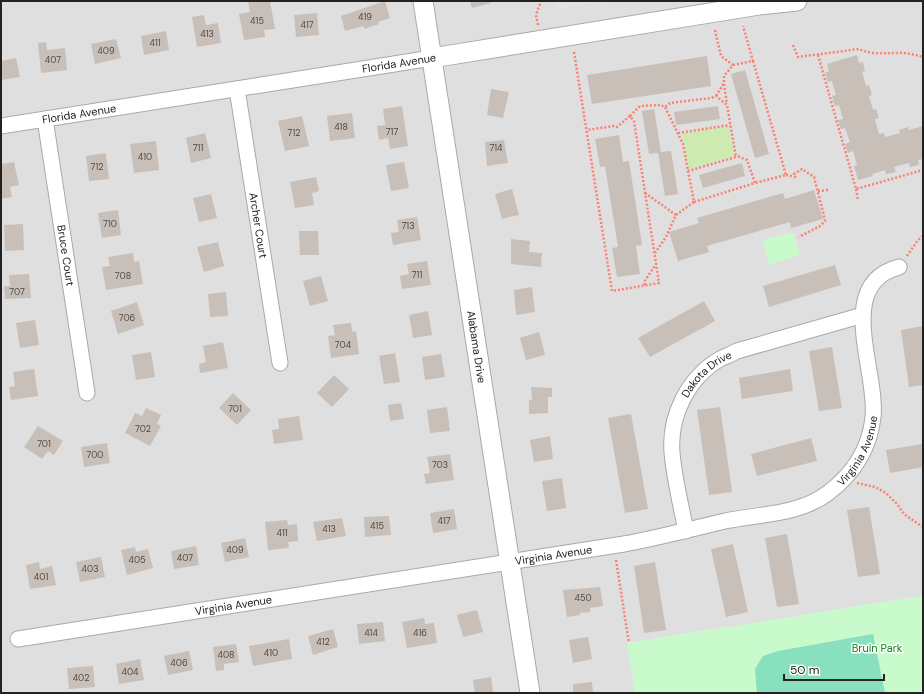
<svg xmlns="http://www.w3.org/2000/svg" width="924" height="694" viewBox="0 0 924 694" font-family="'DM Sans',sans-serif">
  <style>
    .residential { fill: #e0dfdf }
    .grass { fill: #cdebb0 }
    .park { fill: #c8facc }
    .pitch { fill: #88e0be }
    .parking { fill: #e2e2e2 }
    .building { fill: #c7bfb8 }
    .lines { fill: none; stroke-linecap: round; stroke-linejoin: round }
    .minor-casing { stroke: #a9a9a9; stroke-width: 17 }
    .tertiary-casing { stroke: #a9a9a9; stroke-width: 21 }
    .path { stroke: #fa8072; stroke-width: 2.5; stroke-dasharray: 2 2; stroke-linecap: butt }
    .minor { stroke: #fff; stroke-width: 15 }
    .tertiary { stroke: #fff; stroke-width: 19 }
    .labels { text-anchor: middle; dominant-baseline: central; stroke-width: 3; stroke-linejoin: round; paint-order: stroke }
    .number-label { font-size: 9px; fill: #4b4948 }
    .street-label { font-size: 11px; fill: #222; stroke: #fff }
    .park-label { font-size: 11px; fill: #0c8416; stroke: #fff }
  </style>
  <rect width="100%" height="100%" fill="#f2efe9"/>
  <path class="residential" d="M1 1H923V596L628 643 635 693H1Z"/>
  <path class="grass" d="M729 126 734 156 688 169 683 133Z"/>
  <path class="park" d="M793 232 800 255 769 265 763 240Z
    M923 596V693H635L627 643Z"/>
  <path class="pitch" d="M873 634 885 693H757L755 669 763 656 778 651Z"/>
  <path class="parking" d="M556 1H610L558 9Z"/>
  <path class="building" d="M248 1H270L275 29 264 30 265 37 244 40 239 14 250 12Z
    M385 1 390 18 378 22 379 24 364 29V26L345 31 341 16Z
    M470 1H490L491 3 472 8Z
    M317 13 319 35 296 37 294 15Z
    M204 15 206 25 218 23 221 43 197 47 192 17Z
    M166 31 169 50 144 55 141 36Z
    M116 39 121 58 95 64 91 44Z
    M46 42 47 50 65 48 67 70 41 73 38 43Z
    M857 55 859 63 863 62 865 71 862 72 866 86 869 85 872 95 869 96 873 110 876 109 879 118 875 119 879 134 883 133 886 137 900 133 899 130 908 127 909 130 923 126V159L918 160 919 165 910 167 909 163 894 167 896 172 886 174 885 170 872 174 873 176 858 180 854 166 857 165 853 151 848 153 845 144 850 142 845 128 841 129 838 120 843 119 839 105 835 106 832 96 836 95 832 81 828 82 825 73 829 71 827 64Z
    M707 56 711 86 592 104 587 75Z
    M16 58 20 77 1 80V61Z
    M745 70 769 154 755 158 731 74Z
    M491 89 509 92 503 118 487 115Z
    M402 106 408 146 390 149 388 138 379 140 377 126 385 125 383 109Z
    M718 106 720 119 676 125 674 112Z
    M654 109 661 152 671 151 678 194 665 196 658 153 649 154 642 111Z
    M352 113 355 138 330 141 327 116Z
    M302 116 309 146 285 151 278 121Z
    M205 133 211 158 191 163 186 138Z
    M619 135 623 162 629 161 642 245 636 246 640 274 617 277 612 248 618 247 605 166 600 167 595 139Z
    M504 140 508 163 487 166 485 142Z
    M156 141 159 170 134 173 130 144Z
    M106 153 109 179 89 181 86 156Z
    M14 162 19 185 10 187 12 197 1 199V164Z
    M404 162 409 188 391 191 386 165Z
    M742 163 745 176 703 188 699 175Z
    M316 177 319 191 312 193 314 205 295 208 290 182Z
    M512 189 519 215 502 219 495 194Z
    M814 190 823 219 791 228 790 222 707 246 709 252 678 261 669 232 699 223 697 218 783 193 785 199Z
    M211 194 217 218 199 222 193 198Z
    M118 210 121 235 102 238 98 213Z
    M417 217 421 240 393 245 391 233 399 232 397 220Z
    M23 224 24 250 5 251 4 225Z
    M299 231H318L319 255H300Z
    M511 239 530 241 529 252 542 253 541 267 511 264Z
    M218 242 224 266 204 272 197 247Z
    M133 253 134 262 139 261 143 284 106 290 102 267 110 266 108 257Z
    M427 261 431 285 402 289 400 276 409 274 407 264Z
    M835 265 841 285 769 307 763 286Z
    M29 274 31 298 5 299 4 286H10L9 275Z
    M321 276 328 301 310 306 303 281Z
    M532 287 535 312 516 315 514 290Z
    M226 292 228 316 210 317 208 294Z
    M704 301 715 321 650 357 638 338Z
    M137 302 144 325 118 334 111 311Z
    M428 311 432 335 413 338 409 315Z
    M35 320 39 345 20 348 16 323Z
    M351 323 352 332 356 331 359 354 331 358 328 336 335 335 333 325Z
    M923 326V385L909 387 901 330Z
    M539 332 545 355 526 360 520 338Z
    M223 342 228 368 200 373 199 364 206 362 203 346Z
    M832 347 842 408 819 411 809 351Z
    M151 352 155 377 136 380 132 355Z
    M395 353 400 382 384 384 379 356Z
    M441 354 445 377 425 380 422 357Z
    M34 369 38 396 11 400 9 387 15 386 13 372Z
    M790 369 793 391 742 399 739 378Z
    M334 375 349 389 332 407 317 393Z
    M531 387 552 388V397H548V413L529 414V400H532Z
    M233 393 251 410 237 425 219 408Z
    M401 403 404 419 390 421 388 405Z
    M447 407 450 431 430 433 427 410Z
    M720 407 732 492 709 495 697 410Z
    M146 408 161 415 157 424 161 426 150 446 125 433 135 413 142 416Z
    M631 414 648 509 625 513 608 418Z
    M299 416 303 440 274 444 272 430 279 429 278 419Z
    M38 426 63 441 54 455 48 451 42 459 24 447Z
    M550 436 553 459 534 462 530 440Z
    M811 438 817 461 757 476 751 454Z
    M107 443 110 463 84 467 81 447Z
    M923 444V467L890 473 886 450Z
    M450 454 454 480 426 484 424 474 430 473 427 457Z
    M562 478 566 508 547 511 542 481Z
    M869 507 880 574 858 577 847 510Z
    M454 509 457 529 433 533 430 513Z
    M389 516 391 535 365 537 364 517Z
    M342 518 346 536 317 541 313 522Z
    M287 520 288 525 297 524 298 541 288 542 289 548 268 550 265 522Z
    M787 534 799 604 777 607 765 538Z
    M245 538 249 557 225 562 221 543Z
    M733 544 748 612 726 617 711 549Z
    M196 546 199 565 174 569 171 551Z
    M135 547 136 552 148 549 153 568 127 575 121 550Z
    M101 557 105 577 80 582 76 562Z
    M39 562 40 569 52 566 56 585 30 589 26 565Z
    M655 562 666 630 644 633 634 566Z
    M600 587 603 606 590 608V612L580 613V615L567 617 563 590Z
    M477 610 483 632 463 637 457 615Z
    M424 618 425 624 434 623 437 643 407 648 402 622Z
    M383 622 385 641 359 644 357 624Z
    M333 629 338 647 313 655 308 636Z
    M588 637 592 659 573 663 569 640Z
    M289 639 292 659 253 666 249 646Z
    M236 644 239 662 224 664V670L216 671 213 647Z
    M189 651 193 670 168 675 164 656Z
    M140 659 144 680 119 684 116 664Z
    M93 666 95 687 69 689 67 668Z
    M491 677 493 692 492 693H475L473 680Z
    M592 682 593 693H573V684Z"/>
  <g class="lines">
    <defs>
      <g id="minor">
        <path id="s1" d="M237 89 280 363"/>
        <path id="s2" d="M45 119 87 393"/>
        <path id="s3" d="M1 126 432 58"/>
        <path id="s4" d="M686 531C681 505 674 478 672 452 669 415 689 377 720 359 726 356 732 354 737 351L863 315"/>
        <path id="s5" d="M18 639 624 544C658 538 691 529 725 521 759 514 799 515 828 493 853 474 870 448 873 417 878 371 834 284 899 267"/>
      </g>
      <g id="tertiary">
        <path id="s6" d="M423 1 530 693"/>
        <path d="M432 58 759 5 797 1"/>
      </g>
    </defs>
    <use href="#minor" class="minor-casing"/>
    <use href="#tertiary" class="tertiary-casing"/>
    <path class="path" d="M538 25 536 15 541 1
      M715 30 721 56 733 65 724 76V83L716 96
      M793 45 798 57 859 49C872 55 883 53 897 53 906 52 915 55 923 57
      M574 52 612 291 659 283 634 121 630 116 617 127 614 126 587 130
      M818 55 856 189 923 170
      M753 61 786 175 755 183
      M733 65 753 61 743 26
      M724 84 727 104
      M630 116 640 106 660 105 665 107 670 103 711 98 716 96 727 105 736 157 688 171 683 144 665 107
      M678 133 730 125
      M786 175 795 177 794 174 802 169 814 177 824 216 825 221 820 226 799 237
      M856 189 858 200
      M818 191 829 190
      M645 193 676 215 666 237 655 253
      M694 202 755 183 747 160 735 155
      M676 215 694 202 688 171
      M907 256 918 240 923 236
      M645 285 644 282 656 264
      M857 483 875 487 886 493 897 504 904 514 923 527
      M616 560 629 643"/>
    <use href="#minor" class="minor"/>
    <use href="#tertiary" class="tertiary"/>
  </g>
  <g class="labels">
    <g class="number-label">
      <text x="365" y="17">419</text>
      <text x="257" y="21">415</text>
      <text x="307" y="25">417</text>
      <text x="207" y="34">413</text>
      <text x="155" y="43">411</text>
      <text x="106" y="51">409</text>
      <text x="53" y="60">407</text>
      <text x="341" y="127">418</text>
      <text x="392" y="132">717</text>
      <text x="294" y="133">712</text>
      <text x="198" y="148">711</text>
      <text x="496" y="148">714</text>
      <text x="145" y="157">410</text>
      <text x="97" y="167">712</text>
      <text x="110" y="224">710</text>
      <text x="408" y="226">713</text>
      <text x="417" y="275">711</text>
      <text x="123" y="276">708</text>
      <text x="17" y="292">707</text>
      <text x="127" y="318">706</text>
      <text x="343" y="345">704</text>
      <text x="235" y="409">701</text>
      <text x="143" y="429">702</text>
      <text x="44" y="444">701</text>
      <text x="95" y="455">700</text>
      <text x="440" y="465">703</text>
      <text x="444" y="521">417</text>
      <text x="377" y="526">415</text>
      <text x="329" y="529">413</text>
      <text x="282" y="533">411</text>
      <text x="235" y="550">409</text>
      <text x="185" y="558">407</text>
      <text x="137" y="560">405</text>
      <text x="90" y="569">403</text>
      <text x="41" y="577">401</text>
      <text x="583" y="598">450</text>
      <text x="371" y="633">414</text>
      <text x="420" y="633">416</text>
      <text x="323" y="642">412</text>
      <text x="271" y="653">410</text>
      <text x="226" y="655">408</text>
      <text x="179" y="663">406</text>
      <text x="130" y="672">404</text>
      <text x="81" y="678">402</text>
    </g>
    <g class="street-label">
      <text transform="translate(399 63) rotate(-9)">Florida Avenue</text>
      <text stroke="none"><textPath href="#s3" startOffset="79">Florida Avenue</textPath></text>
      <text stroke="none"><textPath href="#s1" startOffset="138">Archer Court</textPath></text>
      <text stroke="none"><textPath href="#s2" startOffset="138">Bruce Court</textPath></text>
      <text stroke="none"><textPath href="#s6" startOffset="350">Alabama Drive</textPath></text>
      <text stroke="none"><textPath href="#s4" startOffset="170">Dakota Drive</textPath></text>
      <text stroke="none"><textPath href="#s5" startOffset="878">Virginia Avenue</textPath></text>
      <text stroke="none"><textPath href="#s5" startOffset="542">Virginia Avenue</textPath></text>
      <text stroke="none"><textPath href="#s5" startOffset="218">Virginia Avenue</textPath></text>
    </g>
    <g class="park-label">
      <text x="877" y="648">Bruin Park</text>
    </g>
  </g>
  <rect width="924" height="694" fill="none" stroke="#222222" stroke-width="4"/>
  <path d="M784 674v6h100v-6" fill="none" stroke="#222222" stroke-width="2"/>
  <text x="790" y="674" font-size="12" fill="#222222" stroke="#ffffff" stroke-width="3" paint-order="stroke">50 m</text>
</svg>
